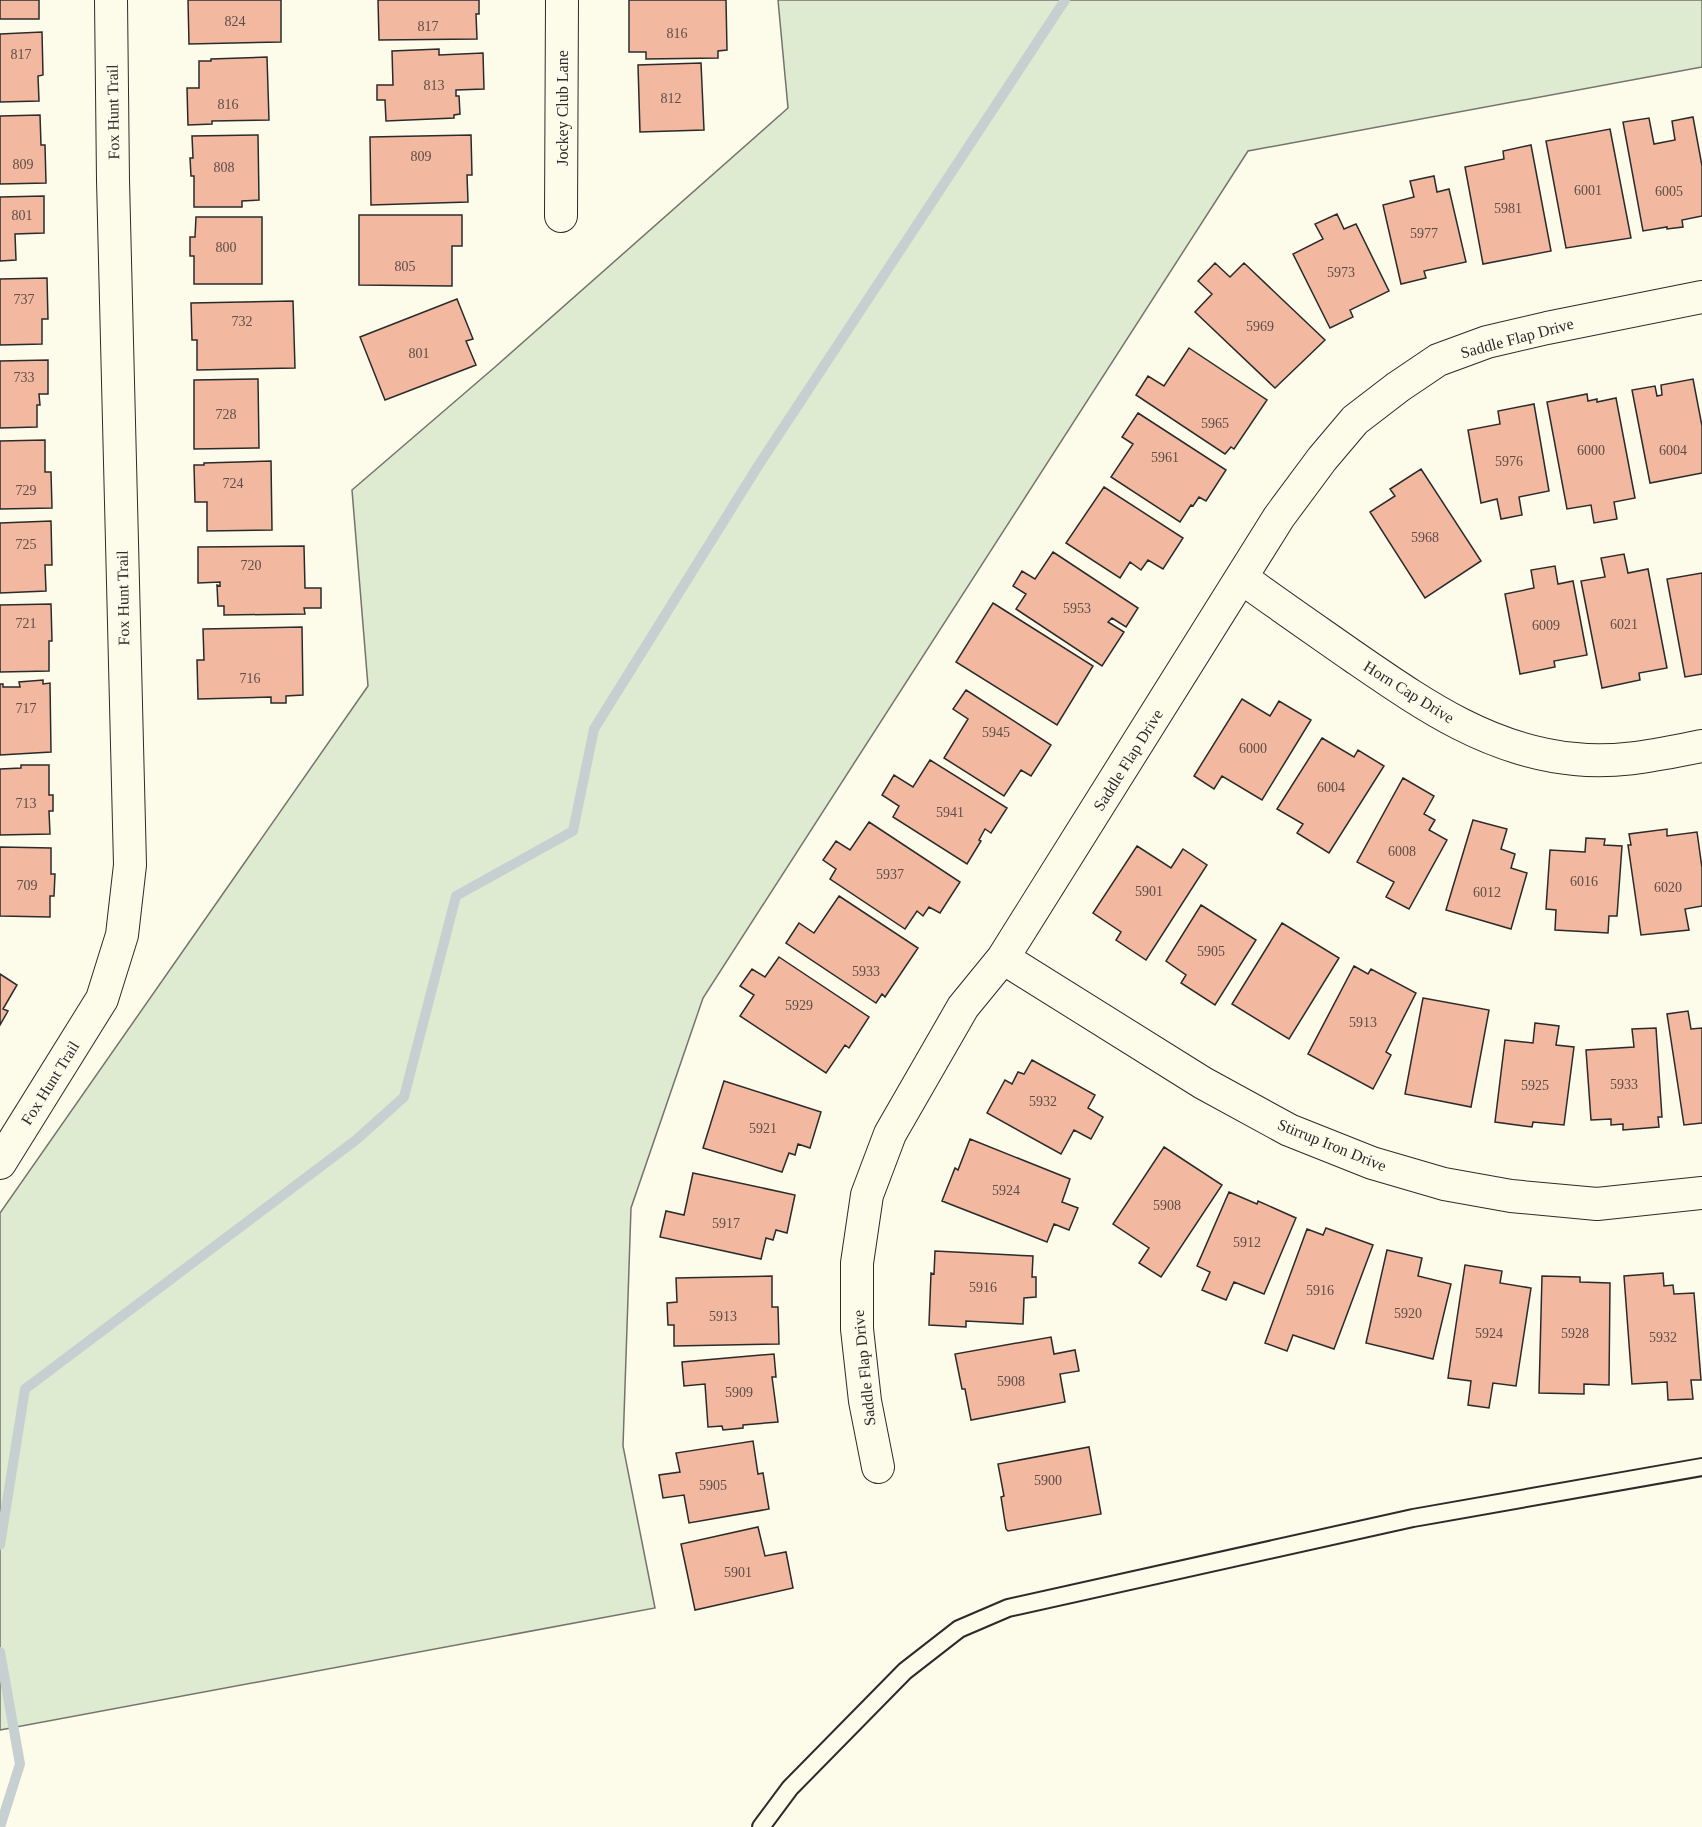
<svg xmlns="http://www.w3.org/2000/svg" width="1702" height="1827" viewBox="0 0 1702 1827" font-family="Georgia,serif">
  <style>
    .green { fill: #deebd1; stroke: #74746e; stroke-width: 1.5 }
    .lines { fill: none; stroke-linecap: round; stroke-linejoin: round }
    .stream { stroke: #c7d0d0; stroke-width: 10 }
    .building { fill: #f2b8a0; stroke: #2b2b2b; stroke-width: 1.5 }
    .lane-casing { stroke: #2b2b2b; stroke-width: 20 }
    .street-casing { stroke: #2b2b2b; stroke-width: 34 }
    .lane { stroke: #fdfbea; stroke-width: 16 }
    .street { stroke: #fdfbea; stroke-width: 32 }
    .labels { text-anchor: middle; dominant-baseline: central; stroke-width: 4.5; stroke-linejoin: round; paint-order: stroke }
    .number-label { font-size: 14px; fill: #5d4e48 }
    .street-label { font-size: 16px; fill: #2b2b2b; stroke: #fdfbea }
  </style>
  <rect width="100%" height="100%" fill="#fdfbea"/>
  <path class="green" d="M778 0H1702V67L1248 151 703 998 631 1208 623 1446 655 1608 0 1730V1213L368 686 352 490 495 367 788 108Z"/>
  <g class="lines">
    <path class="stream" d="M0 1545 25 1389 356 1140 404 1097 456 896 573 831 594 729 758 466 1065 0
      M0 1652 20 1764 0 1827"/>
  </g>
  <path class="building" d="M0 0H39V19H0Z
    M188 0H281V42L189 44Z
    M378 0H479V14H476L477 39 379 40Z
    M629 0H726L727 50 718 51V58L646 59V52H629Z
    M42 32 43 75 38 76 39 101 0 102V34Z
    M439 49V55L483 53 484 89 456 90V96H459L460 114 454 115V118L386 121 385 100H377V85H393L392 51Z
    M267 57 269 120 212 121V124L188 125 187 88H199V61H211V59Z
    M701 63 704 130 640 132 638 65Z
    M40 115 41 145H45L46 183 0 184V116Z
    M1693 117 1702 166V216L1682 220 1683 227 1667 229V227L1643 231 1623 122 1649 118 1654 144 1675 140 1672 121Z
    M1610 129 1631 238 1566 248 1546 141Z
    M258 135 259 200 242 201V207H194V176H191L190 158H193L192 136Z
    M471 135 472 175H467L468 202 371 205 370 137Z
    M1531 145 1551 251 1483 264 1465 167 1504 159 1503 151Z
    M1434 176 1437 192 1449 189 1466 262 1424 271 1426 278 1401 284 1383 205 1414 197 1410 181Z
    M44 196V233L15 234 16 260 0 261V197Z
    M1337 214 1344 229 1356 224 1389 291 1350 310 1353 317 1330 328 1293 254 1323 239 1315 224Z
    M359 215H462V246H452V286L359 285Z
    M196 217H262V284H194V256H190V237H195Z
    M1215 263 1230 277 1244 263 1325 340 1275 388 1195 312 1212 294 1198 281Z
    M47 278 48 319H42V344L0 345V279Z
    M457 299 473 339 466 341 476 365 385 400 360 337Z
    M293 301 295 368 197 370V340H192L191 303Z
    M1189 348 1267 400 1234 449 1231 447 1225 454 1136 395 1148 376 1164 386Z
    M48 360V394H39L40 405H37V427L0 428V361Z
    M258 379 259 448 194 449V380Z
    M1693 379 1702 426V473L1650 483 1632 390 1655 386 1657 396 1662 395 1661 385Z
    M1587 394 1588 401 1597 399V402L1616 398 1635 498 1614 502 1617 519 1594 523 1591 505 1567 509 1547 402Z
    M1534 404 1549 491 1519 497 1522 515 1501 519 1497 499 1481 503 1468 430 1500 424 1498 411Z
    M1138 413 1226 470 1206 501 1199 497 1193 506 1191 505 1180 522 1111 477 1133 444 1122 437Z
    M45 440V472H51L52 508 0 509V441Z
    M271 461 272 530 207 531V502H195L194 465H204V463Z
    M1421 469 1481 561 1425 598 1370 512 1395 496 1390 489Z
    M1104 487 1183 538 1163 569 1148 560 1141 570 1130 562 1120 578 1066 543Z
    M51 521 52 565H45L46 591 0 593V523Z
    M304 546 305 588H321V608H304L305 614 224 615V606H218L217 585 220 586V582L198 583V547Z
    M1053 552 1138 608 1126 627 1112 618 1108 622 1124 632 1102 666 1016 609 1026 594 1013 586 1022 571 1035 579Z
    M1624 554 1628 573 1648 569 1667 668 1639 673 1640 680 1602 688 1581 581 1605 577 1601 558Z
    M1555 566 1558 584 1573 581 1587 655 1554 661 1555 667 1520 674 1505 594 1534 588 1531 570Z
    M1702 573V674L1685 677 1667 579Z
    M993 603 1093 666 1057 725 956 662Z
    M51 604 52 641H49V671L0 672V605Z
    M302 627 303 695 286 696V703H271V697L198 699 197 660H204L203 629Z
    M43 680V684L50 683 51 752 0 755V684H3V687H20L19 682Z
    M966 690 1051 745 1031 776 1021 770 1004 796 944 758 968 719 953 709Z
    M1242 699 1270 716 1279 701 1311 720 1262 800 1222 776 1214 789 1194 776Z
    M1322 738 1354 757 1358 750 1384 766 1329 853 1297 833 1303 824 1277 809Z
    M930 760 1007 808 991 833 985 829 979 840 981 841 967 864 893 817 899 806 882 795 894 775 913 787Z
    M21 765H49V795H53V811H49L50 834 0 835V769L21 768Z
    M1403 778 1434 796 1424 814 1435 820 1429 830 1447 840 1409 909 1386 897 1394 882 1357 862Z
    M1473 820 1507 829 1501 849 1515 854 1511 868 1527 873 1511 929 1446 910Z
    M869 822 960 882 940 913 929 907 923 916 917 911 905 929 830 879 836 869 823 860 836 841 850 850Z
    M1667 829V836L1697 832 1702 868V906L1685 909 1689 930 1641 935 1628 845H1631L1629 834Z
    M1586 838 1605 839 1604 845 1622 846 1617 916H1609L1608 933 1555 930 1556 910 1546 909 1550 850 1585 852Z
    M1137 846 1171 868 1183 849 1207 865 1146 960 1116 940 1121 932 1093 913Z
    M0 847 51 848V874H55L54 896H50V917L0 916Z
    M839 896 918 948 885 997 882 994 876 1003 786 943 799 923 814 933Z
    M1201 905 1256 940 1215 1005 1181 983 1186 975 1166 961Z
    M1282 923 1339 958 1289 1039 1232 1004Z
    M779 957 869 1017 849 1048 845 1045 826 1073 740 1016 754 995 740 986 752 969 765 977Z
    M1354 966 1368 974 1371 969 1416 993 1386 1052 1391 1055 1373 1089 1308 1054Z
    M0 974 17 985 3 1009 8 1011 0 1025Z
    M1423 998 1489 1010 1471 1107 1405 1094Z
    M1688 1011 1691 1029 1702 1028V1123L1684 1125 1667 1014Z
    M1535 1023 1559 1026 1556 1045 1574 1047 1564 1125 1533 1122 1532 1127 1495 1122 1505 1040 1533 1043Z
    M1656 1028 1662 1117H1658L1659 1127 1623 1130V1124L1611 1125V1119L1591 1120 1586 1050 1634 1047 1632 1029Z
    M1032 1060 1095 1095 1088 1108 1103 1117 1091 1139 1074 1130 1061 1154 987 1113 1005 1080 1012 1084 1018 1072 1024 1074Z
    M724 1081 821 1112 810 1148 798 1144 795 1155 789 1153 782 1172 703 1148Z
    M970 1139 1070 1179 1062 1202 1078 1208 1069 1230 1054 1224 1047 1242 942 1201 955 1168 958 1170Z
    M1164 1147 1222 1185 1161 1277 1139 1263 1149 1248 1113 1224Z
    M693 1173 795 1195 787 1233 776 1230 773 1240 766 1238 761 1259 660 1237 666 1211 684 1215Z
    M1229 1192 1257 1204 1258 1201 1296 1218 1264 1294 1234 1282 1226 1300 1202 1290 1210 1272 1197 1266Z
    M1326 1228 1373 1245 1334 1349 1293 1335 1287 1351 1265 1343 1307 1229 1323 1235Z
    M1387 1250 1422 1258 1418 1276 1451 1284 1433 1359 1366 1343Z
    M935 1251 1033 1256 1032 1277H1036V1297L1024 1298 1023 1324 966 1321V1327L929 1325 931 1273 934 1274Z
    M1465 1265 1502 1271 1500 1283 1531 1288 1516 1386 1493 1383 1489 1408 1468 1405 1471 1381 1448 1378Z
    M1663 1273 1664 1286 1673 1285 1674 1294 1694 1293 1701 1380H1691L1693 1399 1668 1400 1667 1382 1632 1384 1624 1276Z
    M772 1276V1307H778L779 1344 674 1346V1325H668L667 1303 677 1302 676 1278Z
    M1542 1276 1580 1277V1282L1610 1283 1609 1385 1584 1384V1394L1539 1393Z
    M1051 1337 1054 1354 1075 1350 1079 1371 1060 1374 1065 1402 971 1420 965 1389H962L955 1354Z
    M774 1354 776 1377H772L778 1422 743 1425V1428L723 1430 722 1426 708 1427 705 1384 684 1386 682 1362Z
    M753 1441 758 1474 763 1473 769 1509 689 1523 684 1495 663 1498 659 1475 680 1472 676 1453Z
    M1089 1447 1101 1514 1008 1531 1006 1529 1001 1497 1004 1496 998 1464Z
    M758 1527 765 1556 786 1552 793 1588 695 1610 681 1544Z"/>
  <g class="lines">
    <defs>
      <path id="lane" d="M761 1827 790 1788 905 1671 959 1629 1008 1608 1413 1518 1702 1467"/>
      <path id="street" d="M561 216 562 0
        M1242 578C1279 605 1317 631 1354 657 1424 705 1489 751 1575 759 1618 764 1660 754 1702 746
        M1003 958 1203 1083 1289 1130 1372 1163 1444 1184 1511 1196 1597 1204 1702 1193
        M0 1163 102 999 122 935 130 865 113 180 111 0
        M878 1467 865 1401 857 1329V1263L867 1195 890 1134 963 1007 1003 958 1279 517 1322 459 1355 420 1398 387 1438 360 1487 342 1547 328 1702 297"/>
    </defs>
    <use href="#lane" class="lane-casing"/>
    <use href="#street" class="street-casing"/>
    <use href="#lane" class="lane"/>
    <use href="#street" class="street"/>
  </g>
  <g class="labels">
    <g class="number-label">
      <text x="235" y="21">824</text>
      <text x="428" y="26">817</text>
      <text x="677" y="33">816</text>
      <text x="21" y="54">817</text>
      <text x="434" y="85">813</text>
      <text x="671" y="98">812</text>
      <text x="228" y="104">816</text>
      <text x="421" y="156">809</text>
      <text x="23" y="164">809</text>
      <text x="224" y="167">808</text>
      <text x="1588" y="190">6001</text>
      <text x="1669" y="191">6005</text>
      <text x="1508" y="208">5981</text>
      <text x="22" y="215">801</text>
      <text x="1424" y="233">5977</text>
      <text x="226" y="247">800</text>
      <text x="405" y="266">805</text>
      <text x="1341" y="272">5973</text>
      <text x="24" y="299">737</text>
      <text x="242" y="321">732</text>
      <text x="1260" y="326">5969</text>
      <text x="419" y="353">801</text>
      <text x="24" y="377">733</text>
      <text x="226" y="414">728</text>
      <text x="1215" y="423">5965</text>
      <text x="1591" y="450">6000</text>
      <text x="1673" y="450">6004</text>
      <text x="1165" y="457">5961</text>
      <text x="1509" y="461">5976</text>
      <text x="233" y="483">724</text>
      <text x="26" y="490">729</text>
      <text x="1425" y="537">5968</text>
      <text x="26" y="544">725</text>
      <text x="251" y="565">720</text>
      <text x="1077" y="608">5953</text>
      <text x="26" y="623">721</text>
      <text x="1624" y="624">6021</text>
      <text x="1546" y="625">6009</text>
      <text x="250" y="678">716</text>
      <text x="26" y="708">717</text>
      <text x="996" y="732">5945</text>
      <text x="1253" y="748">6000</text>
      <text x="1331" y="787">6004</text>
      <text x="26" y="803">713</text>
      <text x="950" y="812">5941</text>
      <text x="1402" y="851">6008</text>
      <text x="890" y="874">5937</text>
      <text x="1584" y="881">6016</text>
      <text x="27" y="885">709</text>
      <text x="1668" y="887">6020</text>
      <text x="1149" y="891">5901</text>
      <text x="1487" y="892">6012</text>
      <text x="1211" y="951">5905</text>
      <text x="866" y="971">5933</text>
      <text x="799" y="1005">5929</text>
      <text x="1363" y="1022">5913</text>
      <text x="1624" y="1084">5933</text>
      <text x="1535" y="1085">5925</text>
      <text x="1043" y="1101">5932</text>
      <text x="763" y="1128">5921</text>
      <text x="1006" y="1190">5924</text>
      <text x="1167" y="1205">5908</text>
      <text x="726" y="1223">5917</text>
      <text x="1247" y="1242">5912</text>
      <text x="983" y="1287">5916</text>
      <text x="1320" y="1290">5916</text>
      <text x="1408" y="1313">5920</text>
      <text x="723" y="1316">5913</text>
      <text x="1489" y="1333">5924</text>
      <text x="1575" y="1333">5928</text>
      <text x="1663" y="1337">5932</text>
      <text x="1011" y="1381">5908</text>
      <text x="739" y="1392">5909</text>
      <text x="1048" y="1480">5900</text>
      <text x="713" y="1485">5905</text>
      <text x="738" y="1572">5901</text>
    </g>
    <g class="street-label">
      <text transform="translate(562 108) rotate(-90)">Jockey Club Lane</text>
      <text transform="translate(113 112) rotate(-91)">Fox Hunt Trail</text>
      <text transform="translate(1517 338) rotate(-15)">Saddle Flap Drive</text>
      <text transform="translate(123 598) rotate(-91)">Fox Hunt Trail</text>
      <text transform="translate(1409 692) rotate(32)">Horn Cap Drive</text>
      <text transform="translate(1128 760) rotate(-58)">Saddle Flap Drive</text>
      <text transform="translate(50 1083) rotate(-58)">Fox Hunt Trail</text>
      <text transform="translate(1332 1145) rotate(22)">Stirrup Iron Drive</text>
      <text transform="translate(864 1368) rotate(-96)">Saddle Flap Drive</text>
    </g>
  </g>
</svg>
